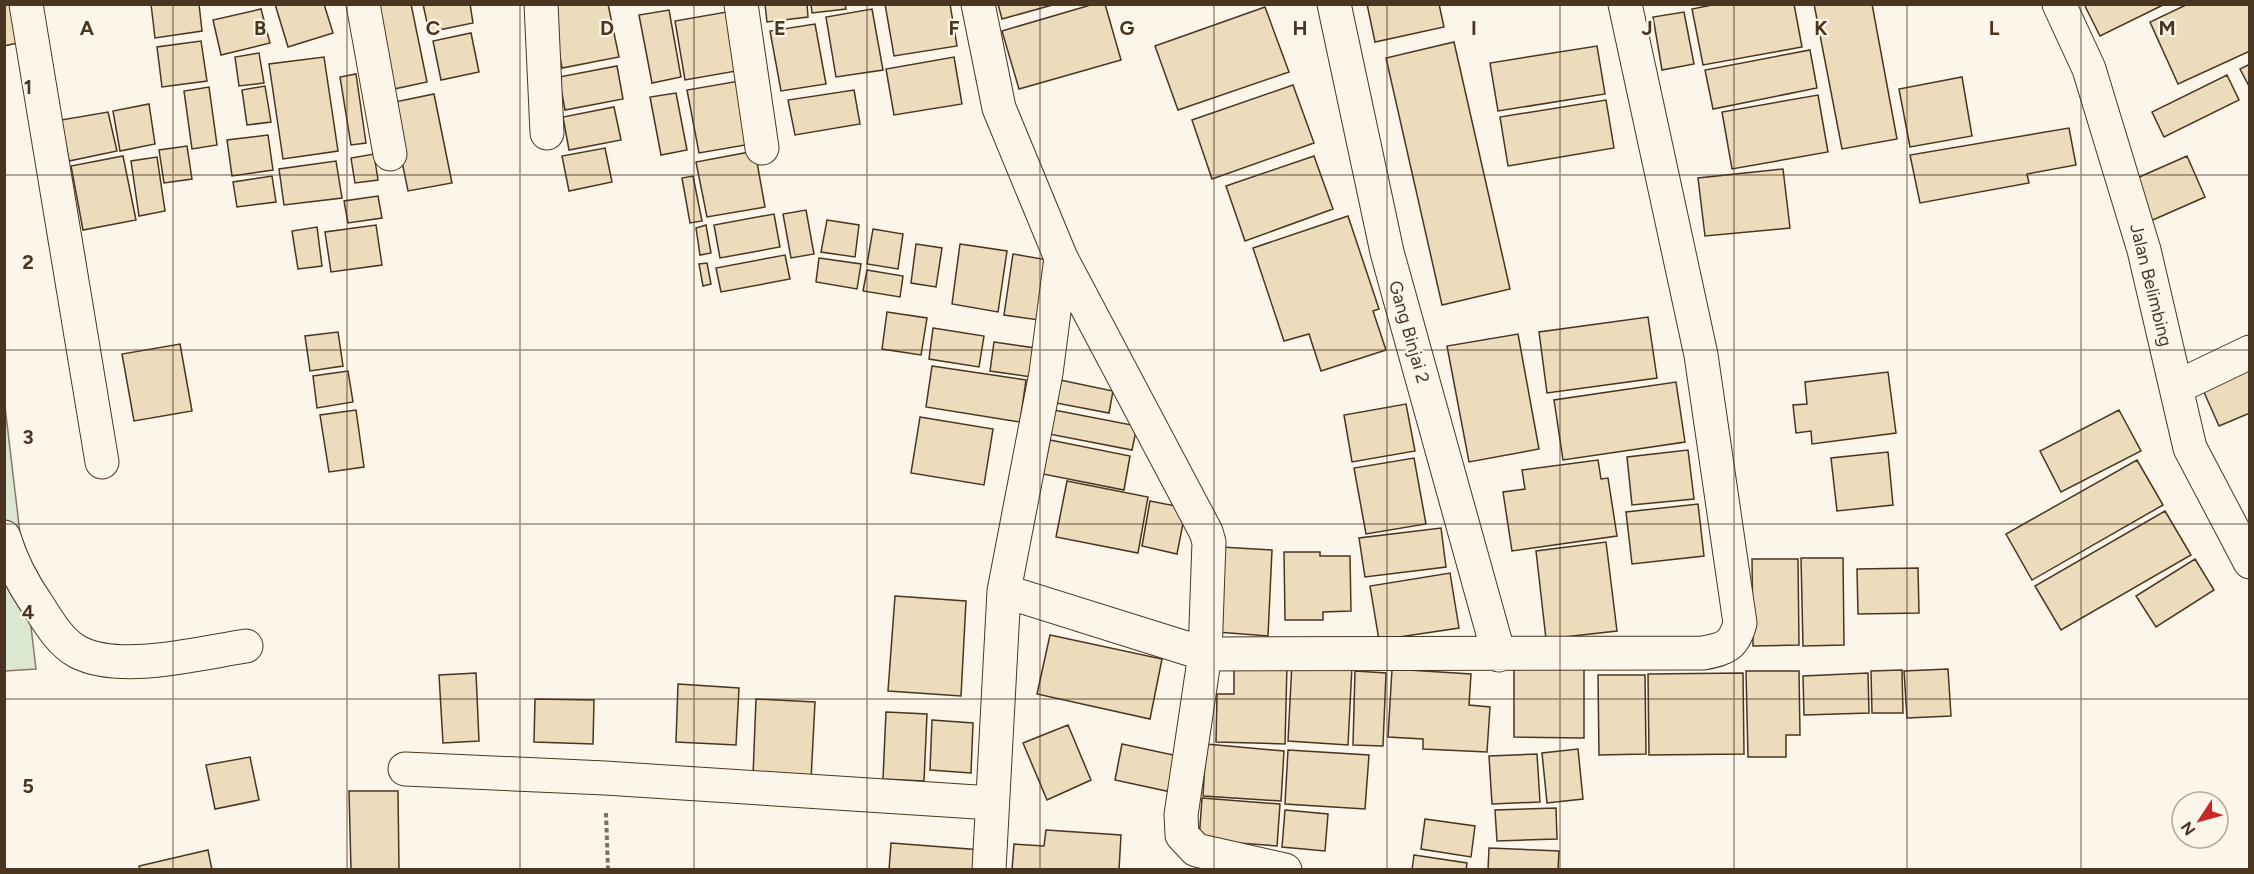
<svg xmlns="http://www.w3.org/2000/svg" width="2254" height="874" viewBox="0 0 2254 874" font-family="Figtree,sans-serif">
  <style>
    .green { fill: #dce7d0; stroke: #887966; stroke-width: 1.5 }
    .building { fill: #ecdcbc; stroke: #4a3520; stroke-width: 1.5 }
    .lines { fill: none; stroke-linecap: round; stroke-linejoin: round }
    .minor-casing { stroke: #4a3520; stroke-width: 35 }
    .path { stroke: #7f6f5c; stroke-width: 4; stroke-dasharray: 4.5 3; stroke-linecap: butt }
    .minor { stroke: #fbf6e9; stroke-width: 33 }
    .grid { fill: none; stroke: #4a3520; stroke-width: 1.5; stroke-opacity: 0.55 }
    .labels { text-anchor: middle; dominant-baseline: central; stroke-width: 4.5; stroke-linejoin: round; paint-order: stroke }
    .street-label { font-size: 18px; fill: #4a3520; stroke: #fbf6e9 }
    .grid-label { font-size: 20px; text-anchor: middle; font-weight: bold; fill: #4a3520; stroke: #fbf6e9; stroke-width: 4.5; stroke-linejoin: round; paint-order: stroke }
  </style>
  <rect width="100%" height="100%" fill="#fbf6e9"/>
  <path class="green" d="M4 398 36 669 5 671H4Z"/>
  <path class="building" d="M4 4H15L22 42 4 46Z
    M151 4H199L202 31 155 38Z
    M275 4H324L333 33 288 47Z
    M377 4H411L427 82 394 89Z
    M423 4H470L473 23 429 32Z
    M550 4H608L619 57 562 68Z
    M765 4H807L808 17 767 22Z
    M811 4H845L846 9 812 13Z
    M885 4H950L957 46 894 56Z
    M998 4H1056L1002 19Z
    M1094 4H1105L1121 60 1019 89 1002 31Z
    M1367 4H1439L1444 27 1375 42Z
    M1717 4H1794L1802 47 1703 65 1692 9Z
    M1814 4H1872L1897 139 1842 149Z
    M2084 4H2165L2100 36Z
    M2188 4H2250V51L2178 84 2150 22Z
    M1265 7 1289 72 1178 110 1155 46Z
    M261 9 270 43 221 55 213 20Z
    M872 9 883 70 836 77 826 17Z
    M669 10 681 77 652 83 639 15Z
    M732 11 742 70 685 80 675 21Z
    M1684 12 1694 64 1662 70 1653 17Z
    M815 24 826 84 781 91 770 31Z
    M471 33 479 72 441 80 433 41Z
    M201 41 207 81 162 87 157 47Z
    M1454 42 1510 289 1442 305 1386 58Z
    M1597 46 1605 94 1498 111 1490 63Z
    M1810 50 1817 88 1713 109 1705 70Z
    M259 53 264 83 239 86 235 57Z
    M324 57 338 151 283 159 269 64Z
    M954 57 962 104 894 115 886 69Z
    M2250 64V88L2240 69Z
    M617 66 623 99 565 110 559 77Z
    M356 74 366 143 351 145 340 77Z
    M2227 75 2239 100 2164 137 2152 112Z
    M1962 77 1972 136 1910 147 1899 89Z
    M745 80 757 143 699 153 687 90Z
    M1293 85 1314 143 1212 179 1192 120Z
    M265 86 271 122 247 125 242 90Z
    M209 87 217 145 192 149 184 91Z
    M854 90 860 124 795 135 788 100Z
    M676 93 687 150 661 155 650 97Z
    M434 94 452 183 408 191 390 103Z
    M1818 95 1828 152 1732 169 1722 112Z
    M1606 100 1614 148 1508 166 1500 117Z
    M149 104 155 144 120 151 113 111Z
    M614 107 621 140 569 150 563 117Z
    M108 112 117 151 69 161 61 120Z
    M2069 128 2076 165 2027 174 2029 183 1920 203 1910 155Z
    M268 135 273 170 232 176 227 140Z
    M187 146 192 179 164 183 159 150Z
    M605 148 612 182 569 191 562 156Z
    M755 151 765 207 707 217 696 162Z
    M374 154 378 180 355 183 351 158Z
    M123 156 136 220 83 230 71 166Z
    M1314 156 1333 209 1245 241 1226 186Z
    M2187 156 2205 197 2146 223 2128 182Z
    M157 157 165 211 139 216 131 161Z
    M336 161 342 198 284 205 279 169Z
    M1783 169 1790 228 1705 236 1698 178Z
    M272 176 276 202 237 207 233 182Z
    M693 176 702 221 690 223 682 178Z
    M378 196 382 218 348 223 344 201Z
    M806 210 814 254 791 258 783 214Z
    M774 214 780 247 720 258 714 225Z
    M1348 216 1379 309 1373 311 1386 350 1321 371 1309 334 1284 341 1253 248Z
    M827 220 859 225 855 257 821 252Z
    M376 225 382 265 331 272 325 232Z
    M706 225 711 253 700 255 696 228Z
    M317 227 322 266 298 269 292 231Z
    M873 229 903 234 898 269 867 264Z
    M916 244 942 248 936 287 911 283Z
    M960 244 1007 251 998 312 952 304Z
    M1013 254 1048 260 1039 320 1004 315Z
    M785 255 790 279 721 292 716 268Z
    M819 258 861 264 857 289 816 282Z
    M707 263 711 284 703 286 699 264Z
    M867 270 903 276 900 297 863 291Z
    M887 312 927 318 921 355 882 349Z
    M1648 317 1657 378 1547 393 1539 332Z
    M933 328 984 336 979 367 929 359Z
    M338 332 343 366 310 371 305 336Z
    M1518 334 1539 449 1469 462 1447 346Z
    M994 342 1035 348 1031 377 990 371Z
    M180 344 192 411 134 421 122 354Z
    M2250 360V413L2219 426 2199 381Z
    M932 366 1026 380 1020 422 926 407Z
    M348 371 353 402 317 408 313 376Z
    M1888 372 1896 433 1812 444 1811 431 1796 433 1793 405 1807 404 1805 382Z
    M1060 380 1113 391 1109 413 1056 403Z
    M1676 382 1685 442 1563 460 1554 400Z
    M1406 404 1415 451 1352 462 1344 415Z
    M356 410 364 467 329 472 320 415Z
    M1054 410 1137 426 1132 450 1049 434Z
    M2119 410 2141 451 2061 492 2040 451Z
    M920 417 993 429 984 485 911 473Z
    M1050 440 1130 456 1124 490 1043 474Z
    M1688 450 1694 499 1632 505 1627 457Z
    M1888 452 1893 505 1837 511 1831 458Z
    M1414 458 1426 524 1366 534 1354 468Z
    M1598 460 1601 479 1608 478 1617 536 1512 551 1503 492 1525 489 1522 470Z
    M2137 460 2163 505 2032 580 2006 534Z
    M1067 481 1148 497 1138 553 1056 537Z
    M1150 501 1186 508 1177 554 1142 546Z
    M1698 504 1704 556 1632 564 1626 512Z
    M2165 511 2191 555 2061 630 2035 586Z
    M1441 528 1446 567 1365 577 1359 538Z
    M1606 542 1617 631 1546 639 1536 551Z
    M1221 547 1272 550 1268 636 1217 632Z
    M1284 552H1320V556H1350L1351 611 1323 612V620H1285Z
    M1801 558H1843L1844 645 1803 646Z
    M1752 559H1798L1799 645 1753 646Z
    M2195 559 2214 590 2156 627 2136 596Z
    M1918 568 1919 613 1858 614 1857 569Z
    M1450 573 1459 628 1379 640 1370 586Z
    M895 596 966 601 961 696 888 691Z
    M1050 635 1162 659 1150 719 1037 694Z
    M1292 662 1352 666 1348 745 1288 741Z
    M1234 663 1287 665 1285 744 1216 742 1217 694H1234Z
    M1514 668H1584V738L1514 737Z
    M1392 669 1471 674 1469 705 1490 707 1487 752 1423 749V739L1388 737Z
    M1948 669 1951 716 1907 718 1904 671Z
    M1902 670 1903 713H1872L1871 671Z
    M1355 671 1386 673 1383 746 1353 745Z
    M1746 671H1799L1800 735H1786V757H1748Z
    M476 673 479 741 443 743 439 675Z
    M1743 673 1744 754 1649 755 1648 674Z
    M1868 673 1869 713 1804 715 1803 676Z
    M1598 675H1645L1646 754 1599 755Z
    M678 684 739 688 736 745 676 742Z
    M535 699 594 700 593 744 534 742Z
    M756 699 815 702 811 780 753 776Z
    M886 712 927 714 924 781 883 779Z
    M932 720 973 723 971 773 930 770Z
    M1068 725 1091 780 1047 800 1023 743Z
    M1122 744 1178 756 1171 792 1115 780Z
    M1206 744 1284 751 1281 801 1203 796Z
    M1578 749 1583 799 1547 803 1542 753Z
    M1288 750 1369 755 1365 809 1285 804Z
    M1537 754 1540 802 1492 804 1489 756Z
    M250 757 259 800 215 809 206 765Z
    M349 791H398L399 870H351Z
    M1202 798 1280 804 1277 846 1199 840Z
    M1556 808 1557 839 1497 841 1495 810Z
    M1285 810 1328 814 1325 851 1282 847Z
    M1425 819 1475 826 1471 857 1421 849Z
    M1046 830 1121 835 1119 870H1012L1014 844 1044 846Z
    M891 843 982 850 980 870H889Z
    M1489 848 1559 851 1558 870H1488Z
    M208 850 212 870H140L139 866Z
    M1414 855 1467 863 1466 870H1412Z"/>
  <g class="lines">
    <defs>
      <path id="minor" d="M26 4 102 462
        M363 4 390 154
        M541 4 547 133
        M741 4 762 148
        M978 4 999 108 1061 258 1206 532 1209 542 1205 654 1181 815 1182 835 1196 850 1285 870
        M1334 4 1387 252 1499 655
        M2059 4 2089 69 2144 250 2190 448 2250 562
        M2177 387 2250 352
        M4 537C11 561 25 587 39 607 49 623 61 643 78 652 121 674 200 653 246 646
        M1004 591 1205 654 1703 653C1725 649 1734 646 1740 623L1701 355 1625 4
        M405 769 605 778 992 803
        M989 870 1004 591 1046 373 1061 258"/>
    </defs>
    <use href="#minor" class="minor-casing"/>
    <path class="path" d="M606 813 608 870"/>
    <use href="#minor" class="minor"/>
  </g>
  <path class="grid" d="M173 4V870M347 4V870M520 4V870M694 4V870M867 4V870M1040 4V870M1214 4V870M1387 4V870M1560 4V870M1734 4V870M1907 4V870M2081 4V870M4 175H2250M4 350H2250M4 524H2250M4 699H2250"/>
  <g class="labels">
    <g class="street-label">
      <text transform="translate(2151 285) rotate(76)">Jalan Belimbing</text>
      <text transform="translate(1409 332) rotate(74)">Gang Binjai 2</text>
    </g>
  </g>
  <g class="grid-label">
    <text x="87" y="35">A</text>
    <text x="260" y="35">B</text>
    <text x="433" y="35">C</text>
    <text x="607" y="35">D</text>
    <text x="780" y="35">E</text>
    <text x="954" y="35">F</text>
    <text x="1127" y="35">G</text>
    <text x="1300" y="35">H</text>
    <text x="1474" y="35">I</text>
    <text x="1647" y="35">J</text>
    <text x="1821" y="35">K</text>
    <text x="1994" y="35">L</text>
    <text x="2167" y="35">M</text>
    <text x="28" y="94">1</text>
    <text x="28" y="269">2</text>
    <text x="28" y="444">3</text>
    <text x="28" y="619">4</text>
    <text x="28" y="793">5</text>
  </g>
  <rect width="2254" height="874" fill="none" stroke="#4a3520" stroke-width="12"/>
  <g transform="translate(2200 820) rotate(234)"><circle r="28" fill="#fbf6e9" stroke="#b4a999" stroke-width="1.5"/>
  <path d="M0-4.5L10 22L0 15L-10 22Z" fill="#c62828"/>
  <text y="-9" font-size="16" font-weight="bold" text-anchor="middle" fill="#4a3520">N</text>
  </g>
</svg>
